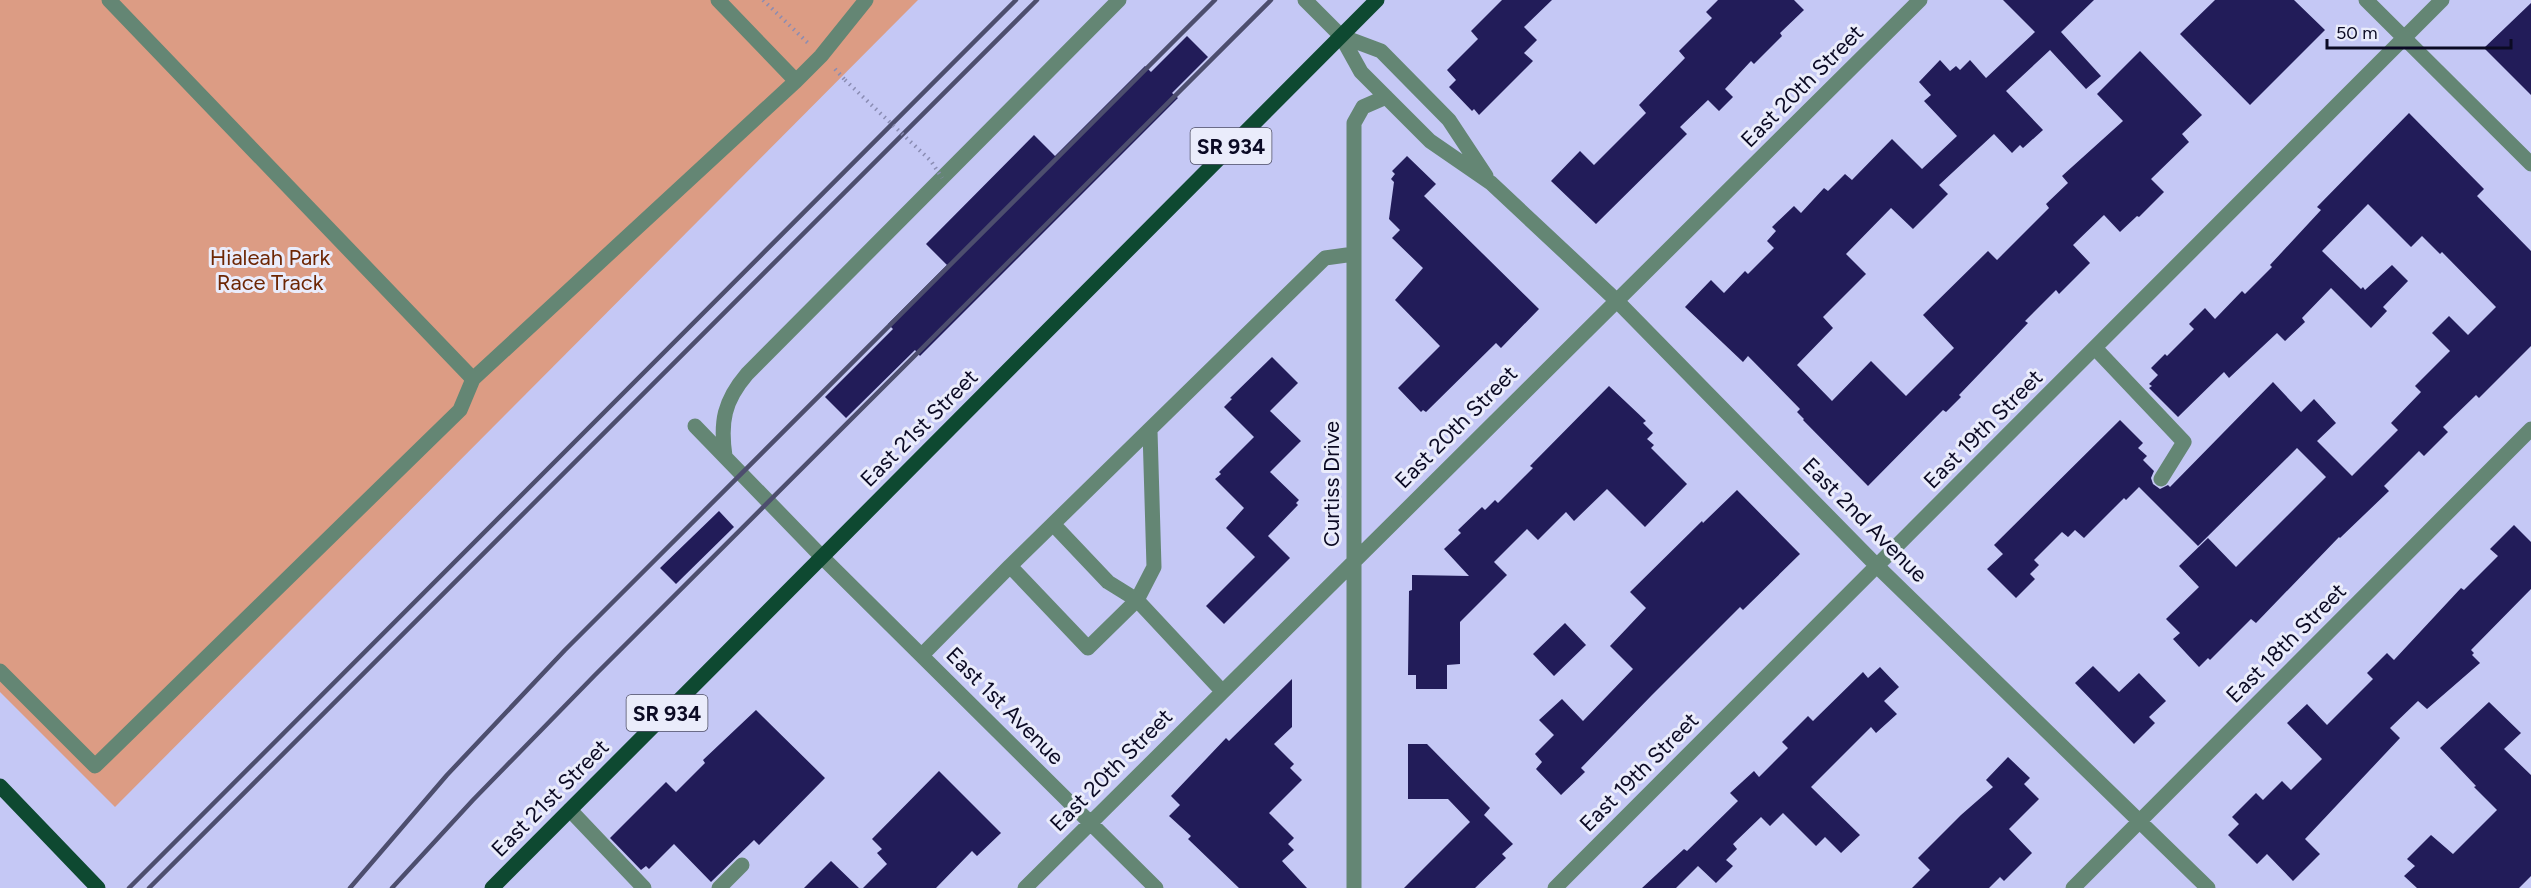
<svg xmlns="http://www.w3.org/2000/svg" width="2531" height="888" viewBox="0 0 2531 888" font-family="Figtree,sans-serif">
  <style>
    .green { fill: #dc9c84 }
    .building { fill: #221c59 }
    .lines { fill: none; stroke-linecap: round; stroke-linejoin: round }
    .path { stroke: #8a8cb3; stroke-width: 4; stroke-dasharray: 1.5 4.5; stroke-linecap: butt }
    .minor { stroke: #648674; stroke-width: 15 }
    .major { stroke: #0e4931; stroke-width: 15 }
    .rail { stroke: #4d4e6e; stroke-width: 4.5 }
    .path-bridge { stroke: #8a8cb3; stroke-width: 4; stroke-dasharray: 1.5 4.5; stroke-linecap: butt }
    .labels { text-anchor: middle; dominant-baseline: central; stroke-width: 6; stroke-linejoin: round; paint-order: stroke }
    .shield { fill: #eaecfb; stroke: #4e4e64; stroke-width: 1.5 }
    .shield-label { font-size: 21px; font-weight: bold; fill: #0b0a24 }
    .street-label { font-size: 22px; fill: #0b0a24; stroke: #eaecfb }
    .park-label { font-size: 22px; fill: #6d2604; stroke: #eaecfb }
  </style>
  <rect width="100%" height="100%" fill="#c5c8f5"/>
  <path class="green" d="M0 0H918L115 807 0 692Z"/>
  <path class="building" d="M1502 0H1552L1524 27 1537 40 1524 53 1533 61 1479 115 1474 109 1472 111 1449 87 1456 80 1447 70 1478 39 1471 31Z
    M1718 0H1794L1804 10 1780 33 1782 36 1754 64 1751 61 1725 89 1733 97 1719 111 1708 100 1680 127 1687 134 1596 224 1551 181 1580 151 1594 165 1646 113 1639 105 1685 58 1679 51 1712 18 1706 12Z
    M2003 0H2094L2061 32 2101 76 2086 89 2050 50 2006 91 2043 130 2023 148 2020 145 2012 153 1994 134 1939 185 1948 194 1913 229 1891 208 1846 254 1866 274 1823 317 1833 328 1797 365 1832 401 1871 361 1906 396 1954 348 1923 315 1988 251 1997 260 2049 208 2046 204 2068 183 2062 176 2123 121 2097 94 2140 51 2202 115 2182 134 2189 142 2151 179 2164 192 2139 217 2137 216 2120 232 2104 215 2073 245 2090 263 2059 294 2056 290 2025 321 2028 323 1959 395 1961 397 1946 412 1943 410 1868 486 1803 420 1804 419 1797 412 1800 409 1748 356 1743 362 1685 307 1711 280 1724 293 1745 271 1748 274 1774 248 1767 241 1776 231 1772 227 1794 206 1801 213 1824 188 1828 191 1845 174 1852 180 1892 139 1922 169 1957 136 1924 101 1931 95 1919 82 1940 60 1950 71 1956 66 1960 70 1970 60 1986 78 2035 32Z
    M2215 0H2294L2325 30 2250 105 2180 34Z
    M2531 3V95L2484 48Z
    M1187 36 1208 57 1172 93 1178 98 920 356 915 350 846 418 825 397 893 329 888 324 947 265 926 244 1034 135 1055 156 1145 66 1151 72Z
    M2409 113 2484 189 2477 196 2531 251V346L2479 398 2476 395 2443 427 2448 432 2424 456 2419 451 2384 486 2389 491 2340 538 2339 537 2256 623 2251 619 2210 660 2208 658 2199 667 2173 639 2180 633 2166 619 2199 587 2179 566 2208 538 2236 567 2326 477 2297 448 2198 546 2139 487 2126 500 2124 498 2084 538 2075 530 2068 537 2062 532 2034 560 2039 565 2030 574 2035 579 2016 598 1987 569 2003 554 1994 545 2120 420 2143 443 2138 448 2147 456 2143 460 2154 471 2151 478 2153 484 2160 489 2168 485 2170 487 2273 382 2301 412 2314 399 2336 423 2317 441 2352 476 2398 430 2391 423 2421 392 2415 386 2450 351 2432 333 2449 316 2468 335 2496 307 2442 252 2440 254 2422 236 2411 247 2368 204 2322 251 2361 289 2363 287 2365 290 2392 265 2408 281 2383 307 2387 311 2371 328 2331 288 2302 318 2305 322 2285 341 2277 333 2229 378 2224 372 2178 417 2149 388 2152 386 2149 384 2158 375 2151 368 2165 354 2167 356 2194 329 2189 324 2205 308 2215 319 2242 291 2245 294 2272 267 2270 265 2321 210 2317 207Z
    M1407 156 1436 184 1424 196 1539 309 1501 348 1496 343 1426 412 1423 410 1421 412 1398 388 1440 346 1395 300 1423 268 1392 238 1400 230 1389 219 1394 182 1391 179 1395 174 1392 171Z
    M1272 357 1298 383 1270 411 1301 441 1270 472 1299 500 1296 503 1298 505 1268 536 1290 558 1224 624 1206 606 1255 557 1226 528 1244 508 1215 479 1221 474 1219 472 1254 437 1224 407 1232 399 1230 398Z
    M1609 386 1646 421 1643 423 1653 433 1647 439 1654 445 1651 448 1687 484 1645 527 1607 489 1574 521 1566 512 1538 540 1527 529 1494 562 1507 575 1460 622V664L1447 665V689H1416V675H1408L1409 591 1412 590V575L1469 576 1444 549 1461 533 1458 530 1482 507 1485 510 1495 500 1498 503 1533 468 1530 466Z
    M1737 490 1800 554 1743 610 1740 607 1652 695 1581 768 1585 772 1561 795 1536 769 1542 762 1535 754 1554 735 1539 720 1562 699 1583 721 1633 669 1610 646 1646 608 1630 592 1702 521 1703 523Z
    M719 511 734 527 676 584 660 568Z
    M2514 525 2531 542V589L2471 650 2474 653 2472 655 2480 663 2427 709 2418 701 2390 728 2400 738 2305 839 2320 854 2293 881 2267 854 2257 864 2228 835 2239 824 2232 817 2256 793 2263 800 2282 781 2291 790 2322 759 2287 723 2307 704 2327 725 2373 679 2367 673 2387 653 2394 660 2461 588 2464 590 2498 556 2490 549Z
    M1565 623 1586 645 1554 676 1533 654Z
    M2093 666 2119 692 2139 673 2166 701 2149 717 2155 723 2134 744 2075 683Z
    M1880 667 1899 687 1884 701 1897 714 1876 733 1871 727 1811 787 1860 835 1841 853 1825 837 1816 846 1783 813 1770 826 1761 817 1733 844 1737 849 1726 860 1733 866 1716 883 1698 866 1676 888H1642L1684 849 1687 851 1738 801 1730 793 1754 771 1759 777 1788 748 1782 742 1808 716 1813 721 1863 672 1868 678Z
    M1292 679V727L1274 744 1294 764 1290 768 1302 780 1269 813 1294 838 1288 844 1294 850 1282 861 1307 888H1239L1188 839 1191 836 1169 816 1180 805 1171 796 1226 738 1229 741Z
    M2489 702 2521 733 2504 749 2531 775V876L2519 888H2417L2404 876 2415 866 2407 859 2431 835 2453 854 2497 810 2474 787 2476 786 2440 748Z
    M756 710 825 778 759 845 754 840 711 882 674 844 649 869 646 866 641 870 610 838 666 782 676 792 705 763 703 760Z
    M1408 744H1427L1490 808 1484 815 1513 844 1502 854 1506 858 1475 888H1404L1470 822 1448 799H1408Z
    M2008 757 2030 778 2024 784 2039 799 2009 829 2032 853 2004 881 2000 877 1989 888H1912L1930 870 1918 858 1961 815 1993 787 1986 780Z
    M939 771 1001 833 977 856 972 851 936 888H863L887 864 877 853 882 849 872 839Z
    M831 861 859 888H804Z"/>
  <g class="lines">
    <path class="path" d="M763 0 808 43
      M835 69 845 80"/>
    <path class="minor" d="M109 0 473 379 796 81 718 0
      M1305 0 1341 36 1361 72 1430 141 1491 183 1617 301 1878 567 2208 888
      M2366 0 2531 164
      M1341 36 1381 51 1449 120 1486 176
      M796 81 821 56 866 0
      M2095 348 2184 442 2161 479
      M695 426 822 557 1156 888
      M725 456C720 422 724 401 747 374L1119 0
      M1053 524 1108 582 1137 600 1154 567 1150 431
      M1010 566 1325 258 1354 254
      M922 655 1010 566 1088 648 1137 600 1222 691
      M0 671 95 766 460 410 473 379
      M570 810 644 888
      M719 888 742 865
      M1025 888 1920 0
      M1354 888V123L1363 107 1386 97
      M1555 888 2442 0
      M2073 888 2531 429"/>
    <path class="major" d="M0 786 98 888
      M492 888 1377 0"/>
    <path class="rail" d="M129 888 1016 0
      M149 888 1037 0
      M350 888 447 775 565 650 1215 0
      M392 888 473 800 595 675 1271 0"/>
    <path class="path-bridge" d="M845 80 931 161 942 178"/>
  </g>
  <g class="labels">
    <g class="shield">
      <rect x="1190.5" y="128" width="81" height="36" rx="4.5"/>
      <rect x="626.5" y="695" width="81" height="36" rx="4.5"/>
    </g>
    <g class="shield-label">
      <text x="1231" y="146">SR 934</text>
      <text x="667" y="713">SR 934</text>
    </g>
    <g class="street-label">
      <text transform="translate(1802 86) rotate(-45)">East 20th Street</text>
      <text transform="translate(1456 427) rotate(-45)">East 20th Street</text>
      <text transform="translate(919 428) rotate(-45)">East 21st Street</text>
      <text transform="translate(1983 429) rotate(-45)">East 19th Street</text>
      <text transform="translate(1331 484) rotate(-90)">Curtiss Drive</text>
      <text transform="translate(1865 520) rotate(45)">East 2nd Avenue</text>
      <text transform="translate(2286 643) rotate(-45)">East 18th Street</text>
      <text transform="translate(1005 706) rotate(45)">East 1st Avenue</text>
      <text transform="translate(1111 770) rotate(-45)">East 20th Street</text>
      <text transform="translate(1639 772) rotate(-45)">East 19th Street</text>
      <text transform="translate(550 798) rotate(-45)">East 21st Street</text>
    </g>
    <g class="park-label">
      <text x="270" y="257">Hialeah Park<tspan x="270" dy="25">Race Track</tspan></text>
    </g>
  </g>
  <path d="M2327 39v9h184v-9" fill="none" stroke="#0b0a24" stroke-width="3"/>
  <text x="2336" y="39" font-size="18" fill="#0b0a24" stroke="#eaecfb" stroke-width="4.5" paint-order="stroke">50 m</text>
</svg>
